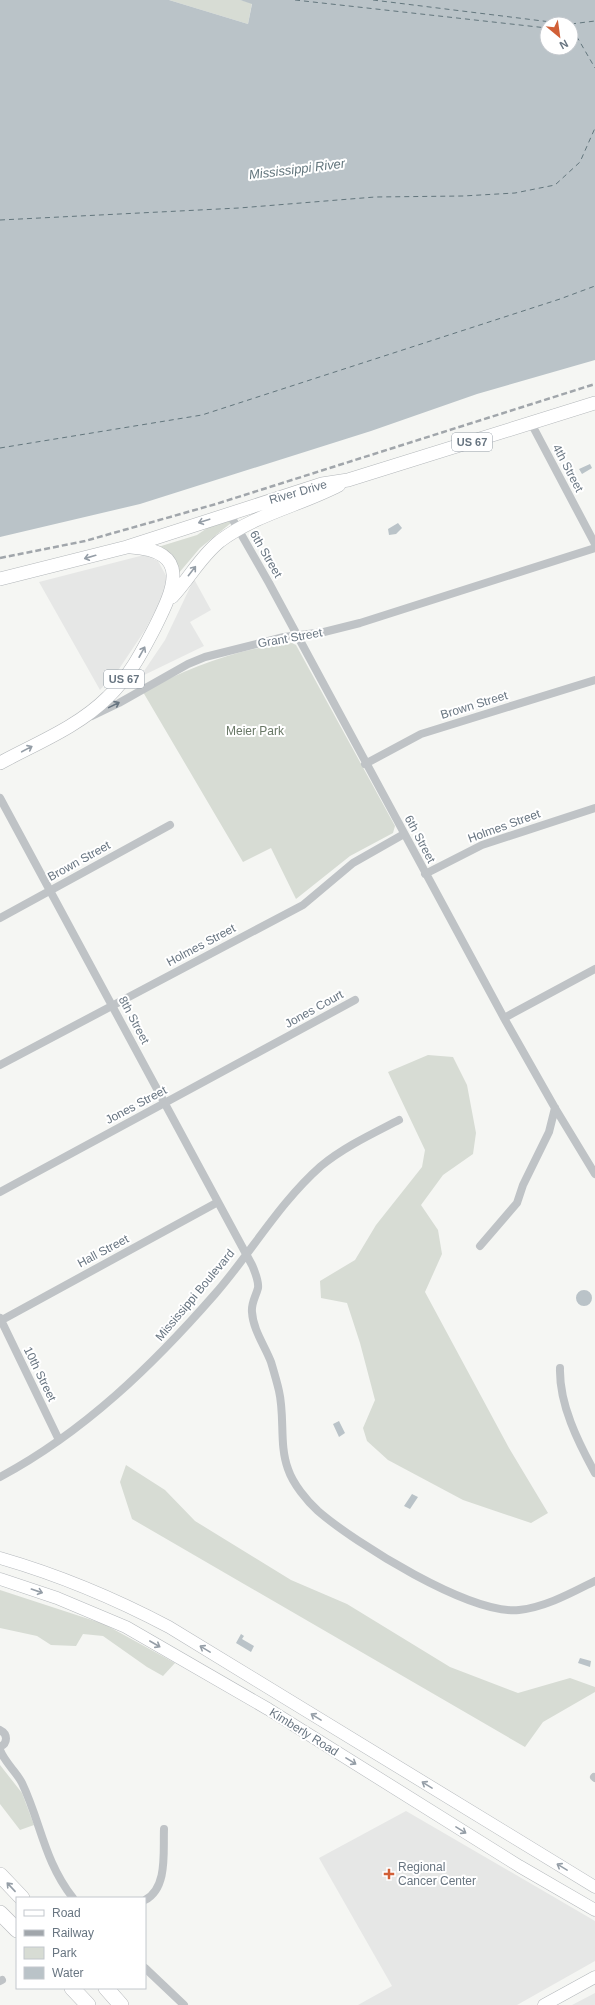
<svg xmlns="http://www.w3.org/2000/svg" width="595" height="2005" viewBox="0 0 595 2005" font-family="Helvetica,sans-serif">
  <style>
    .built { fill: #e6e7e6 }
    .green { fill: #d7dcd4 }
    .water { fill: #bac3c8; fill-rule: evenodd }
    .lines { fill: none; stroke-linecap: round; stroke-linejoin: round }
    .ferry { stroke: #63767d; stroke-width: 1; stroke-dasharray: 5 4; stroke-linecap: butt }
    .secondary-casing { stroke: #b4b8bc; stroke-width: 13 }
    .primary-casing { stroke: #b3b7ba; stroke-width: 14 }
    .highway-casing { stroke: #b4b7ba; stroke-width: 16 }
    .street { stroke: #bfc3c6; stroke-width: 8 }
    .secondary { stroke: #fff; stroke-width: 12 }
    .primary { stroke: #fff; stroke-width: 13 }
    .highway { stroke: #fff; stroke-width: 15 }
    .rail { stroke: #a1a6ab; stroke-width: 2.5; stroke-dasharray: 6 3; stroke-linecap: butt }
    .oneway { stroke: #959ea7 }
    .oneway2 { stroke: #687581 }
    .poi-dot { fill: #d15f37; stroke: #fff; stroke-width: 1.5 }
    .labels { text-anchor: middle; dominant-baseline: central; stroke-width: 4; stroke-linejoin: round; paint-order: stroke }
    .shield { fill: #fff; stroke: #959ea7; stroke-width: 1 }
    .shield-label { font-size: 11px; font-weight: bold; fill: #687581 }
    .street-label { font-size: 12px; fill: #687581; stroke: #fff }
    .park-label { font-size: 12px; fill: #697866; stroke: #fff }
    .poi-label { font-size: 12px; fill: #687581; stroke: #fff; text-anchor: start }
    .water-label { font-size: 13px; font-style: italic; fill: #63767d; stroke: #fff }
  </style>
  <rect width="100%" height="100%" fill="#f5f6f3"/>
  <path class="built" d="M144 555 158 561 170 583 145 630 119 669 100 690 39 582Z
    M194 579 211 610 190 622 204 646 140 677 165 640Z
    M406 1811 595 1921V1961L517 2005H358L392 1986 319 1858Z
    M595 1993V2005H572Z"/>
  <path class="green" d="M169 0H240L252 3 248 24Z
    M229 520 231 523 200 548 178 574 158 547 197 535 213 524Z
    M292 643 296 645 395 826 393 833 350 856 296 899 271 848 243 862 143 692C189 667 239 648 292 643Z
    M428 1055 453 1057 467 1085 476 1133 473 1154 443 1175 421 1205 438 1230 442 1254 425 1292 509 1448 548 1513 531 1523 463 1500 388 1460 367 1441 363 1428 375 1400 360 1343 347 1303 321 1298 320 1281 355 1260 376 1225 422 1167 425 1150 388 1072Z
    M126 1465 165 1490 195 1521 291 1580 347 1604 450 1667 518 1693 570 1678 595 1687V1692L543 1722 525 1747 132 1519 120 1482Z
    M0 1590 104 1624 175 1663 163 1676 147 1667 103 1636 83 1634 76 1646 51 1645 37 1636 0 1628Z
    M0 1765 22 1793 34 1825 20 1830 0 1804Z"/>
  <path class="water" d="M0 0H169L248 24 252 4 240 0H595V360L477 394 371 431 140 504 0 537ZM547 24H571V48H547Z
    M590 464 592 468 582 474 579 469Z
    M398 523 402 528 396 534 389 535 388 529Z
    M576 1298a8 8 0 1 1 16 0a8 8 0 1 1-16 0Z
    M339 1421 345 1433 339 1437 333 1424Z
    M412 1494 418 1497 410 1509 404 1506Z
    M241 1634 244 1636 242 1639 254 1646 251 1652 236 1643Z
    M580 1658 591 1661 590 1667 578 1663Z"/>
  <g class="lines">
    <path class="ferry" d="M295 0 547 28
      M373 0 567 24
      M571 24 595 21
      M571 30H573L595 68
      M0 220 239 208 375 197 463 196 515 193 555 185 580 162 595 128
      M0 448 202 415 560 299 595 286"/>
    <defs>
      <path id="secondary" d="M0 1558C59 1575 114 1598 169 1627L595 1887
        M0 1579 57 1598 126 1627 268 1709 519 1866 595 1910
        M544 2005 595 1977"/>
      <path id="primary" d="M0 579 127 547 322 484 348 480 595 403
        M172 597C189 579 200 557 220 541 256 514 301 505 339 485
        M0 763C37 743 78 727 108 697 129 677 142 652 155 627 174 589 192 551 131 547"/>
      <path id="highway" d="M0 1875 22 1898
        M0 1913 17 1930
        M72 1988 88 2005
        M106 1988 121 2005"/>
    </defs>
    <use href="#secondary" class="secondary-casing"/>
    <use href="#primary" class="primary-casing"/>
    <use href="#highway" class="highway-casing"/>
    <path class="street" d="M531 423 595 544
      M229 513 269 583 504 1018 555 1108 595 1174
      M92 716 119 703 188 664 205 657 284 637 324 632 360 623 595 548
      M365 764 421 734 595 680
      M0 798 252 1265C255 1272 259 1281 258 1288 256 1296 251 1303 252 1312 253 1330 265 1346 271 1362 274 1372 277 1382 279 1391 285 1417 279 1445 288 1469 293 1484 307 1501 318 1511 355 1543 470 1615 519 1610 546 1607 571 1593 595 1581
      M425 874 482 845 595 808
      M0 918 170 825
      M504 1018 595 969
      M0 1065 303 905 353 863 404 834
      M0 1192 355 1000
      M480 1246 517 1203 523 1185 549 1132 555 1108
      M0 1318 59 1440
      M0 1321 218 1202
      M560 1368C559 1404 578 1442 595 1473
      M0 1477C84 1432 153 1365 215 1294 251 1253 279 1203 321 1166 344 1147 372 1134 399 1120
      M0 1730C8 1734 8 1743 0 1747
      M0 1750C5 1763 16 1771 22 1783 41 1823 44 1861 73 1898
      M594 1777 595 1778
      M145 1900C168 1888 163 1852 164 1829
      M145 1968 184 2005
      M0 1981 2 1980"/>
    <use href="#secondary" class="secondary"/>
    <use href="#primary" class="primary"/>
    <use href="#highway" class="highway"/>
    <path class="rail" d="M0 558 85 541 216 504 595 384"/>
  </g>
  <defs><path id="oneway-shaft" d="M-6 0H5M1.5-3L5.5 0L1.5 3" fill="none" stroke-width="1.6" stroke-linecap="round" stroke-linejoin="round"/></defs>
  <g class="oneway">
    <use href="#oneway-shaft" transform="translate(204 521) rotate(162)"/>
    <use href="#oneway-shaft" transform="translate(90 557) rotate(164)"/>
    <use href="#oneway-shaft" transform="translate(192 571) rotate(-52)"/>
    <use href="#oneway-shaft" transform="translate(142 652) rotate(-61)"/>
    <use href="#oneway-shaft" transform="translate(27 749) rotate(-28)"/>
    <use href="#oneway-shaft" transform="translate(37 1591) rotate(19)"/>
    <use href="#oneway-shaft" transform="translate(155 1644) rotate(30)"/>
    <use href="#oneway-shaft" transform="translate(205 1649) rotate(-149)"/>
    <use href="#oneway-shaft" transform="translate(316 1717) rotate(-148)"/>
    <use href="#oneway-shaft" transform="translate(351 1761) rotate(32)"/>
    <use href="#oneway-shaft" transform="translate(427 1785) rotate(-148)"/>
    <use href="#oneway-shaft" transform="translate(461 1830) rotate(32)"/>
    <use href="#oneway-shaft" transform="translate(562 1867) rotate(-149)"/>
    <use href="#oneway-shaft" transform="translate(11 1887) rotate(-133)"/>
  </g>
  <use class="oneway2" href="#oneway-shaft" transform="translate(114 705) rotate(-26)"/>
  <path class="poi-dot" d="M387 1868h4v4h4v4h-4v4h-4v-4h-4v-4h4z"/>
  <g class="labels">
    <g class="shield">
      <rect x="452" y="433" width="40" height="18" rx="3"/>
      <rect x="104" y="670" width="40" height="18" rx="3"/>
    </g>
    <g class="shield-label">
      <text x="472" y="442">US 67</text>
      <text x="124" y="679">US 67</text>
    </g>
    <g class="street-label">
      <text transform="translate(568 468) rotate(62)">4th Street</text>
      <text transform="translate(298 492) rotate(-16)">River Drive</text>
      <text transform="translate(266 554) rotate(60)">6th Street</text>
      <text transform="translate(290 638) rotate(-10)">Grant Street</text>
      <text transform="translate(474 705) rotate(-17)">Brown Street</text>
      <text transform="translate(504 826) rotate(-20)">Holmes Street</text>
      <text transform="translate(420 839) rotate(62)">6th Street</text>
      <text transform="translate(79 861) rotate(-29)">Brown Street</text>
      <text transform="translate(201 945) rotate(-28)">Holmes Street</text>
      <text transform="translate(314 1009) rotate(-29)">Jones Court</text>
      <text transform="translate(134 1020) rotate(62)">8th Street</text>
      <text transform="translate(136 1105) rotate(-28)">Jones Street</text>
      <text transform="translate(103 1251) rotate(-28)">Hall Street</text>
      <text transform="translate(195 1295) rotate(-50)">Mississippi Boulevard</text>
      <text transform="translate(40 1374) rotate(64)">10th Street</text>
      <text transform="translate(304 1732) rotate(32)">Kimberly Road</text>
    </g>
    <g class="park-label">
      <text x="255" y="731">Meier Park</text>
    </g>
    <g class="poi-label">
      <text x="398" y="1867">Regional<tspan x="398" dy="14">Cancer Center</tspan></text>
    </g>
    <g class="water-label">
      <text transform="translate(297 169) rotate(-7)">Mississippi River</text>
    </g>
  </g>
  <rect x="16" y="1897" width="130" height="92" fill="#ffffff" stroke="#c3c8cd"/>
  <rect x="24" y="1910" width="20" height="6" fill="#ffffff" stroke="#c3c8cd"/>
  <text x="52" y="1917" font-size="12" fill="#687581">Road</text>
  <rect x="24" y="1930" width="20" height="6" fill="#a1a6ab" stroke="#c3c8cd"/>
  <text x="52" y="1937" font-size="12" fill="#687581">Railway</text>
  <rect x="24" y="1947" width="20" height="12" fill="#d7dcd4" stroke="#c3c8cd"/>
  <text x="52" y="1957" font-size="12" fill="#687581">Park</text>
  <rect x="24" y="1967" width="20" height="12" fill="#bac3c8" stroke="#c3c8cd"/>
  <text x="52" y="1977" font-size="12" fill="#687581">Water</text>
  <g transform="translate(559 36) rotate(151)"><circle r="19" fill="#ffffff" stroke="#c3c8cd"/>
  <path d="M0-3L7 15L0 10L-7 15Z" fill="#d15f37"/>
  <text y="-6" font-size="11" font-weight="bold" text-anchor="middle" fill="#687581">N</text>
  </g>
</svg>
